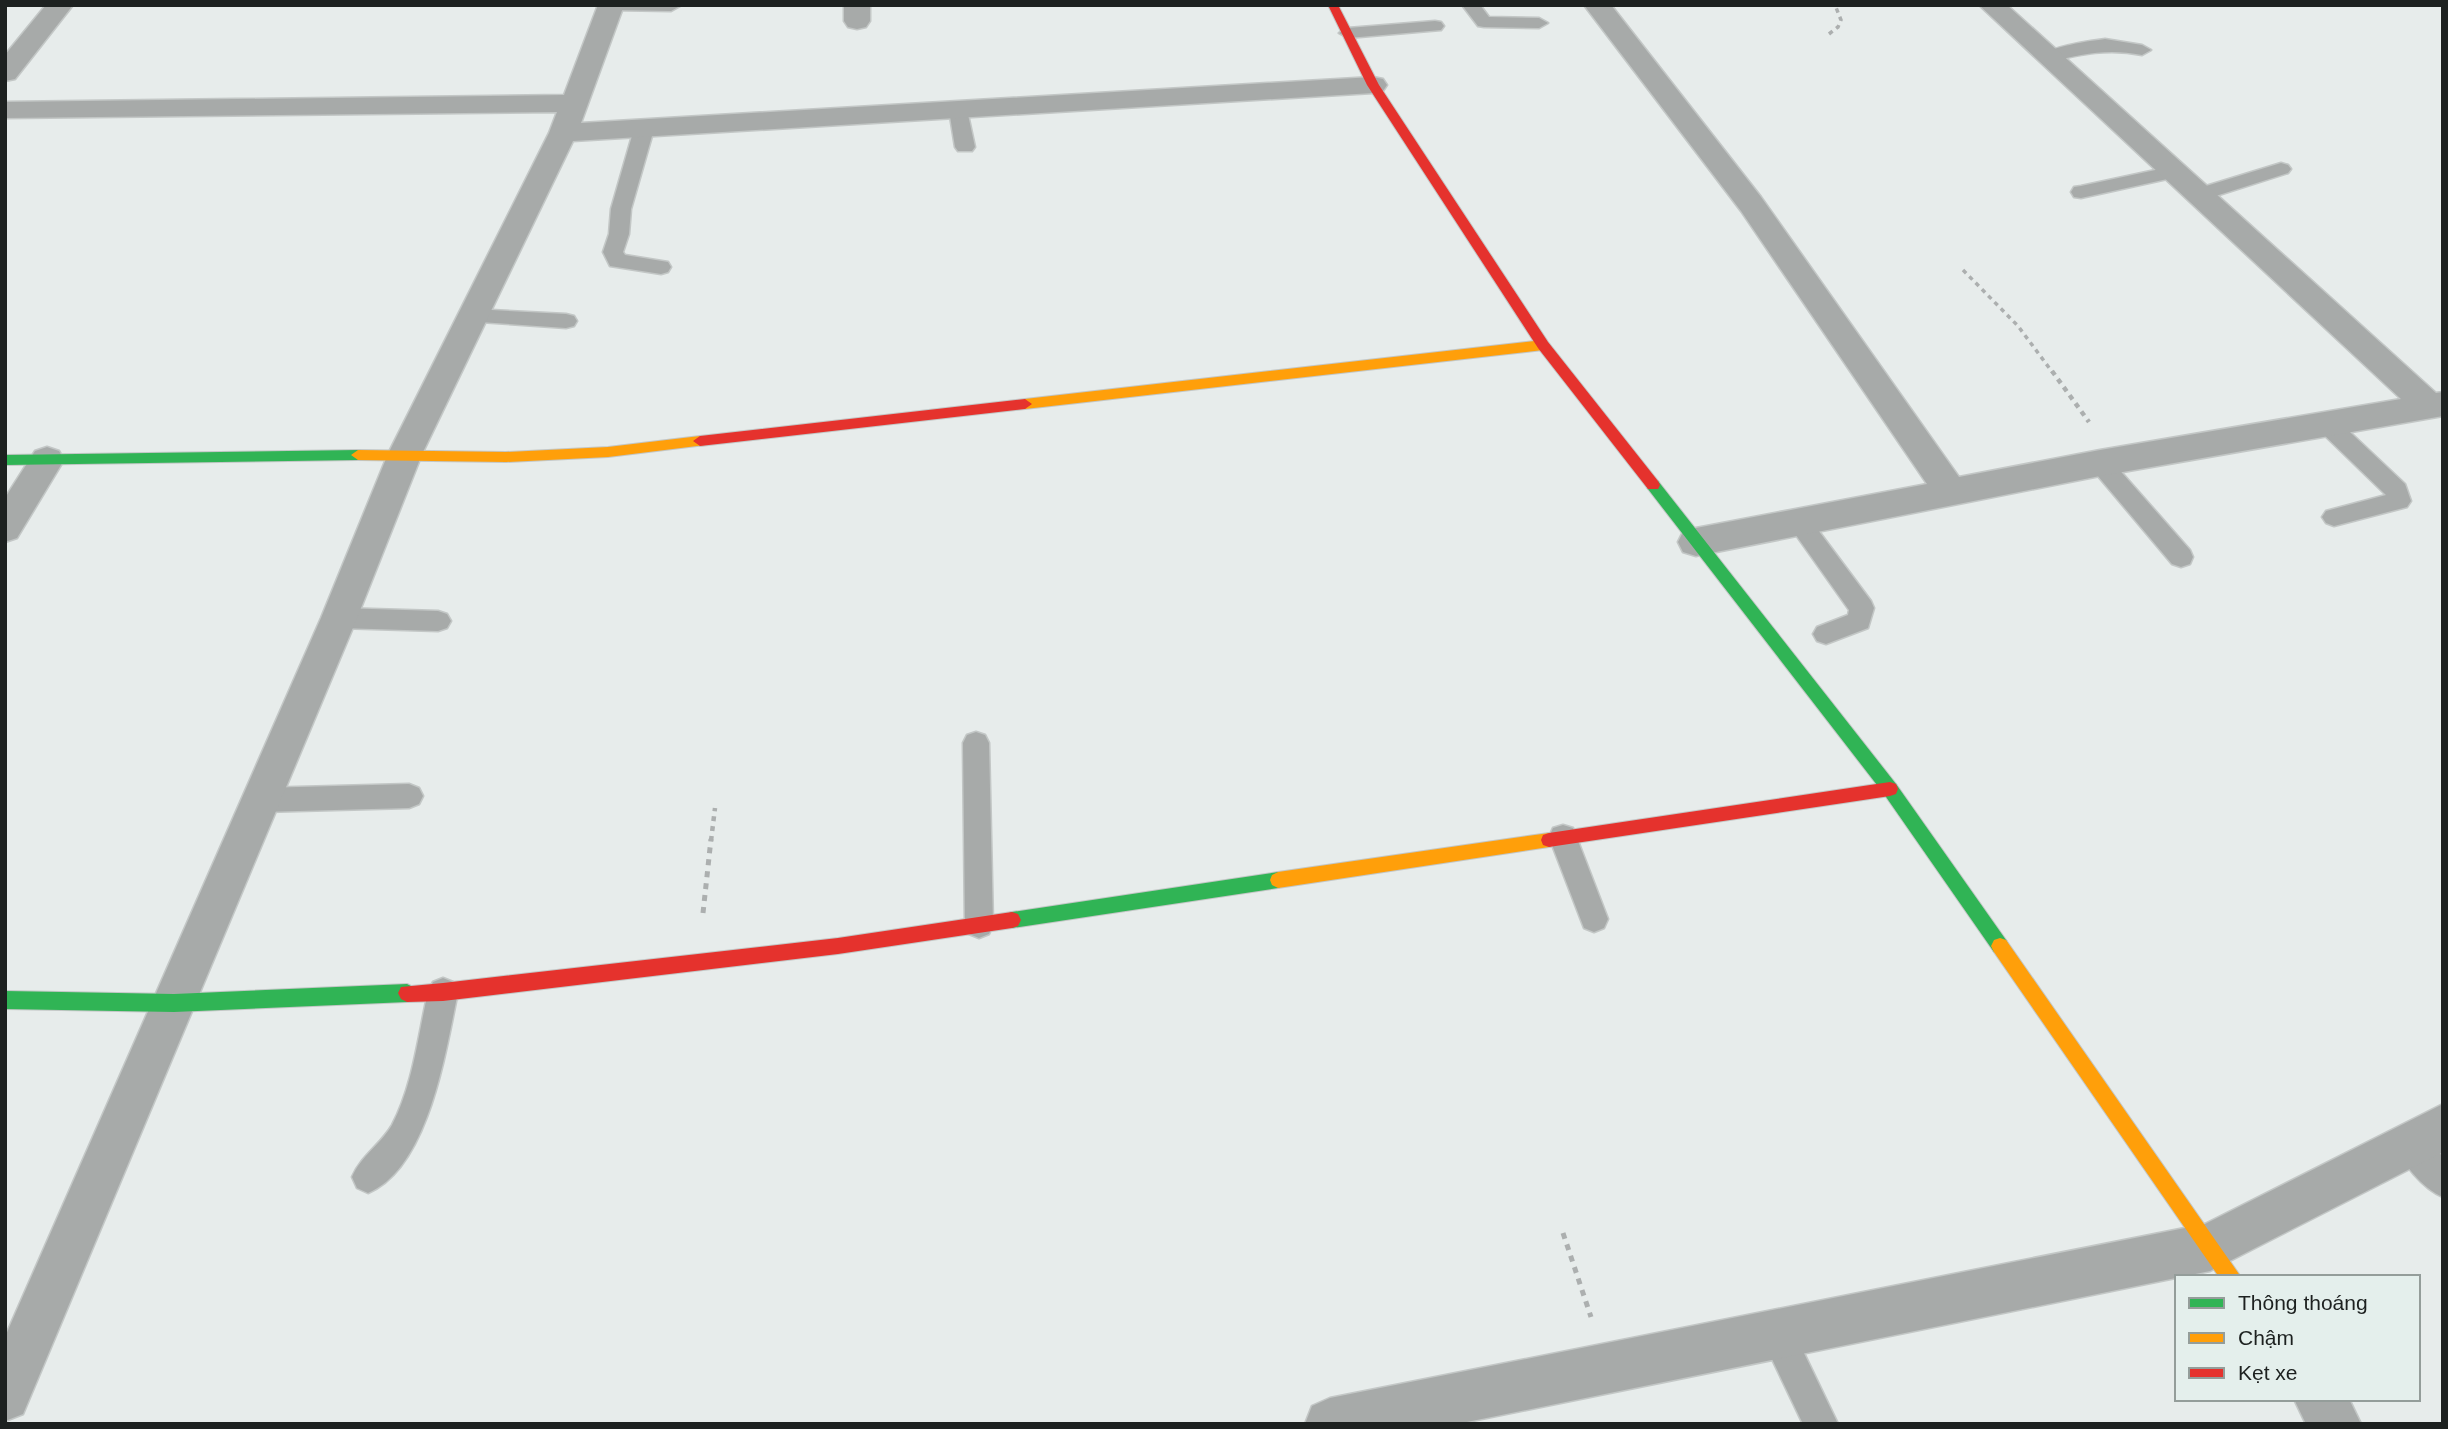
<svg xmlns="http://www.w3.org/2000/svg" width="2448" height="1429" viewBox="0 0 2448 1429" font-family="Helvetica,sans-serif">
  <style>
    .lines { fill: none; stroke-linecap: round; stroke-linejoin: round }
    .lane-casing { stroke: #c3c7c6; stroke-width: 3 }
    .street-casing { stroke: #c3c7c6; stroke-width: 3 }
    .fast-casing { stroke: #c3c7c6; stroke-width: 2 }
    .slow-casing { stroke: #c3c7c6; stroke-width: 2 }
    .jam-casing { stroke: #c3c7c6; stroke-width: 2 }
    .path-far2 { stroke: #acafaf; stroke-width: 3.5; stroke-dasharray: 4.5 4.5; stroke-linecap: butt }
    .path-far1 { stroke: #acafaf; stroke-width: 4.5; stroke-dasharray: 5 5; stroke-linecap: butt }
    .path { stroke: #acafaf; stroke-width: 5; stroke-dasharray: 6 6; stroke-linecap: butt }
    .lane { fill: #a7aaa9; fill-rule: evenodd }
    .street { fill: #a7aaa9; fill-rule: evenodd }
    .fast { fill: #30b455; fill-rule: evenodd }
    .slow { fill: #ff9f0a; fill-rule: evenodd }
    .jam { fill: #e5322d; fill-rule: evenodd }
  </style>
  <rect width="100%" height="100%" fill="#e7eceb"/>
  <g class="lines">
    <defs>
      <path id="lane" d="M602 5H679L680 6 671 11 611 10Z
        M1462 5H1480L1489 17 1539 18 1548 23 1539 28 1484 27 1478 26Z
        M1435 21 1441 22 1444 26 1441 30 1348 38 1339 33 1348 28Z
        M2105 39 2142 45 2151 50 2142 55C2108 48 2082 54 2049 62L2040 57C2050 46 2090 41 2105 39Z
        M958 104 967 110 975 147 972 151H958L955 147 949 110Z
        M644 123 654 129 631 209 629 234 623 252 625 255 668 262 671 267 668 272 661 274 610 266 603 252 609 234 611 209 634 129Z
        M2281 163 2288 165 2291 169 2288 173 2200 201 2193 200 2190 195 2193 190Z
        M2174 166 2181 168 2184 172 2181 176 2081 198 2074 197 2071 192 2074 187 2081 186Z
        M473 309 566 314 574 316 577 321 574 326 566 328 465 321 462 316 465 311Z
        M2327 416 2335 418 2405 484 2411 501 2407 507 2334 526 2326 523 2322 517 2326 511 2386 495 2319 430 2316 424 2319 418Z
        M2100 454 2108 457 2190 550 2193 557 2190 564 2181 567 2172 564 2092 469 2088 463 2092 457Z
        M1798 512 1806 514 1871 601 1874 608 1868 628 1826 644 1817 641 1813 634 1817 627 1848 615 1849 610 1786 521 1790 514Z
        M339 608 438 611 447 614 451 621 447 628 438 631 339 628 330 625 326 618 330 611Z
        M976 732 985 735 989 743 993 925 989 934 979 938 969 934 965 925 963 743 967 735Z
        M409 784 419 788 423 796 419 804 409 808 261 812 251 809 247 800 251 791 261 788Z
        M1563 825 1573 828 1608 919 1604 928 1594 932 1584 928 1549 837 1553 828Z
        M443 978 453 982 458 992C446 1049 429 1168 368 1193L357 1188 352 1177C361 1156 381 1144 392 1125 413 1085 418 1036 428 992L433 982Z
        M2410 1127 2421 1132 2443 1157V1197C2423 1189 2402 1163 2394 1143L2399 1132Z
        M1777 1317 1789 1322 1838 1424H1803L1760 1334 1765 1322Z"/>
      <path id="street" d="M46 5H73L15 79 5 81V55Z
        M598 5H624L581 123 1373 77 1383 79 1387 85 1383 91 1373 93 573 141 422 454 357 618 23 1414 5 1421V1337L321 618 388 454 549 133 557 112 5 118V102L564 95Z
        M844 5H870V21L866 27 857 29 848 27 844 21Z
        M1584 5H1611L1761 197 1959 477 2100 450 2401 399 1979 5H2007L2436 393 2443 392V416L2100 476 1696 556 1683 552 1678 542 1683 532 1696 528 1927 484 1741 211Z
        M47 447 59 451 64 460 17 538 5 542V498L35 451Z
        M2443 1104V1152L2210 1271 1457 1424H1305L1312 1406 1330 1398 2205 1224Z
        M2294 1399H2349L2361 1424H2306Z"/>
      <path id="fast" d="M358 450 365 455 358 460 5 465V455Z
        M1653 480 1658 481 1896 784 2006 940 2009 946 2006 952 2000 954 1994 952 1884 794 1648 489 1646 485 1648 481Z
        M1278 872 1284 875 1286 880 1284 885 1278 888 1012 928 1006 926 1003 920 1006 914 1012 912Z
        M407 984 413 987 416 993 413 999 407 1002 174 1012 5 1009V991L174 994Z"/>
      <path id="slow" d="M1543 340 1550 345 1543 350 1025 409 1018 404 1025 399Z
        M700 436 705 437 707 441 705 445 608 457 506 462 358 460 351 455 358 450 506 452 608 447Z
        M1549 833 1555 835 1557 840 1555 845 1549 847 1278 888 1272 885 1270 880 1272 875 1278 872Z
        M2000 938 2006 940 2241 1277H2219L1994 952 1991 946 1994 940Z"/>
      <path id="jam" d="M1328 5H1338L1379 85 1548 342 1658 481 1660 485 1658 489H1648L1538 348 1367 85Z
        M1025 399 1032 404 1025 409 700 446 693 441 700 436Z
        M1890 782 1896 784 1898 789 1896 794 1890 796 1549 847 1543 845 1541 840 1543 835 1549 833Z
        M1012 912 1018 914 1021 920 1018 926 1012 928 838 954 443 1001 407 1002 401 999 398 993 401 987 443 983 838 938Z"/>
    </defs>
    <use href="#lane" class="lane-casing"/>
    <use href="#street" class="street-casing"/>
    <use href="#fast" class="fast-casing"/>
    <use href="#slow" class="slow-casing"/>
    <use href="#jam" class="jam-casing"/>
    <path class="path-far2" d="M1829 34 1838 27 1841 20 1835 5
      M1963 270 2018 326 2053 373"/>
    <path class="path-far1" d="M2052 371 2089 422
      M711 841 715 808"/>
    <path class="path" d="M703 913 711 839
      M1563 1233 1591 1317"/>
    <use href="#lane" class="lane"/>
    <use href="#street" class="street"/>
    <use href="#fast" class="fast"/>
    <use href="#slow" class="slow"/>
    <use href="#jam" class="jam"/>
  </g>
  <rect width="2448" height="1429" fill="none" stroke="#1d2120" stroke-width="14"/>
  <rect x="2175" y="1275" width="245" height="126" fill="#e4efec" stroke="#949d9a" stroke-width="2"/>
  <rect x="2189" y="1298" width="35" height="10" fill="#30b455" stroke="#949d9a" stroke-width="2"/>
  <text x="2238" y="1310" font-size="21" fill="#1d2120">Thông thoáng</text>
  <rect x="2189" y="1333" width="35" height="10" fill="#ff9f0a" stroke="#949d9a" stroke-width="2"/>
  <text x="2238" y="1345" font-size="21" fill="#1d2120">Chậm</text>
  <rect x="2189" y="1368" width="35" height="10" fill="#e5322d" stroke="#949d9a" stroke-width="2"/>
  <text x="2238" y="1380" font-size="21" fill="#1d2120">Kẹt xe</text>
</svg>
